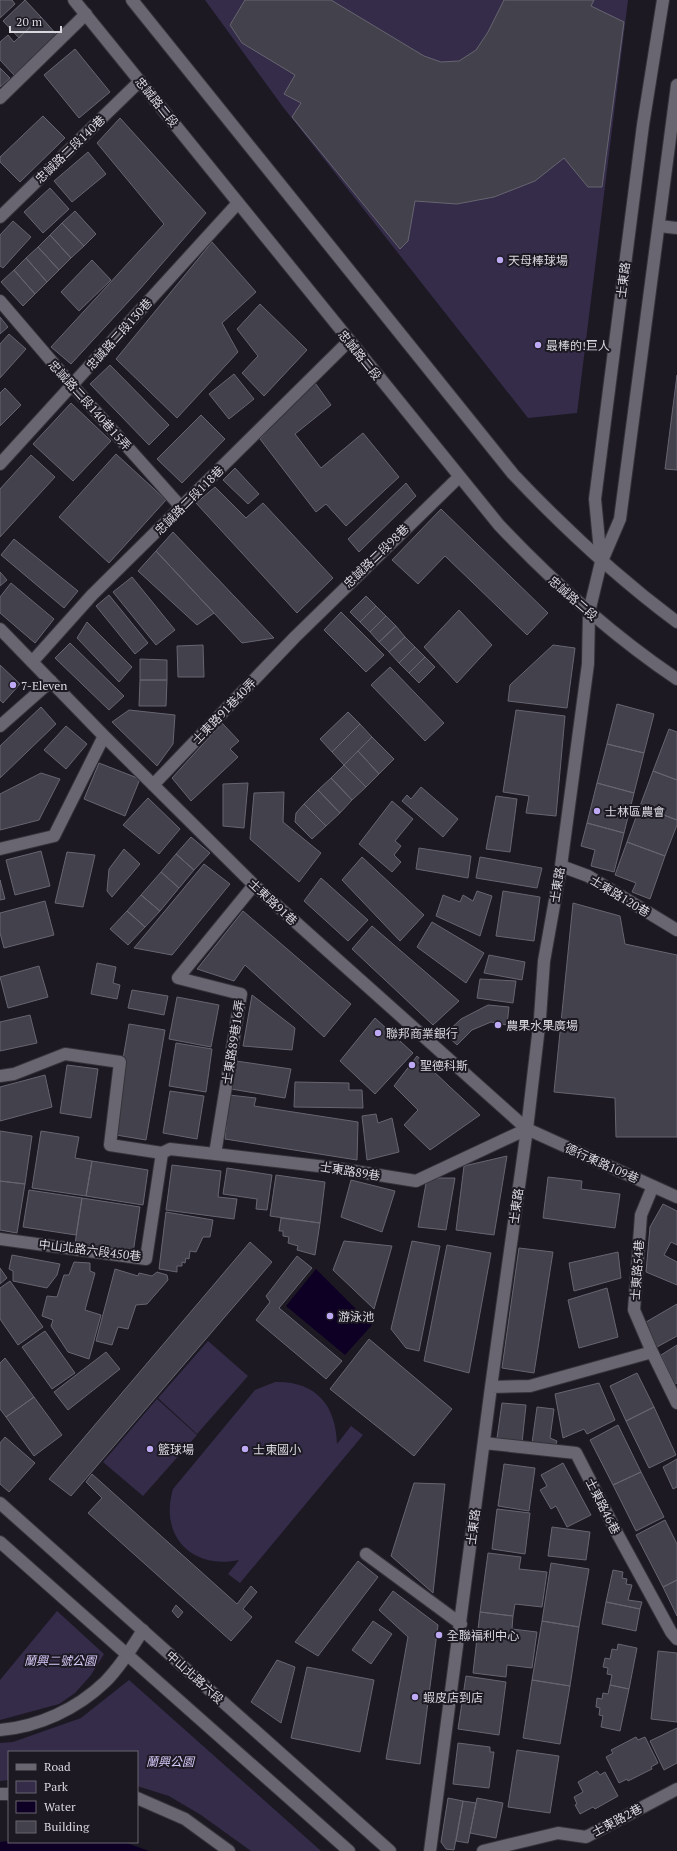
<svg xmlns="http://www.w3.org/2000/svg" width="677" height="1851" viewBox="0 0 677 1851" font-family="'PT Serif','Noto Sans TC',serif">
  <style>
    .green { fill: #352c4a }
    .water { fill: #0e0024 }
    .building { fill: #43414b; stroke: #676570 }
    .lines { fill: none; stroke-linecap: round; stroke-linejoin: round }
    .minor-casing { stroke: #35333a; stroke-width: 14 }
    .tertiary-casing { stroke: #35333a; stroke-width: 14 }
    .secondary-casing { stroke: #35333a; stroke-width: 14 }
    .minor { stroke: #696671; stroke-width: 12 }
    .tertiary { stroke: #696671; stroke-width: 12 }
    .secondary { stroke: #696671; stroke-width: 12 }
    .poi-dot { fill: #bea9f4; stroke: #1c1923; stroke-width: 1.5 }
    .labels { text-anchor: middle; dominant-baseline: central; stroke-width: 4; stroke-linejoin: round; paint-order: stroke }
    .street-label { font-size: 12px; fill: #d9d8de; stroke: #1c1923 }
    .poi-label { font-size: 12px; fill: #d9d8de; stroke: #1c1923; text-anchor: start }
    .park-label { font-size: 12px; font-style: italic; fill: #d7cbfa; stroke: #1c1923 }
  </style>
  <rect width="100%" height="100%" fill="#1c1923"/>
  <path class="green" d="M205 0H628L577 413 528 418 283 107Z
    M208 1341 248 1376 197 1434 158 1398Z
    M275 1382C316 1381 336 1405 337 1444L351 1426 363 1435 240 1583 228 1574 239 1560C192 1570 159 1536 173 1489L255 1390Z
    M157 1399 197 1435 143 1496 103 1462Z
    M57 1611 104 1654 91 1675 75 1693 59 1704 0 1720V1680Z
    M129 1680 321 1851H251L201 1815 169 1796 137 1786V1752H9V1780L0 1781V1743L13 1742 81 1718Z"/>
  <path class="water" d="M316 1269 372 1325 345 1355 286 1306Z
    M9 1841V1842H124L149 1851H0V1842Z"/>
  <path class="building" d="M0 0H12L15 4 0 18Z
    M25 0 41 17 19 38 3 21Z
    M245 0H331L424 56 441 62 459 61 476 50 488 32 504 0H594L591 6 624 22 602 187H588L564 158 535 181 494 197 457 204 415 201 408 241 400 249 292 117 301 103 284 94 295 75 242 43 230 25Z
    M41 17 57 35 14 75 0 60V42L8 35 14 42Z
    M75 49 110 92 79 118 44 75Z
    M0 68 10 78 0 87Z
    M43 116 65 138 20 182 0 162V157Z
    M120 118 206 213 140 289 71 364 51 347 164 224 97 143Z
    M88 152 106 174 72 202 54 181Z
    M50 188 69 209 43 233 24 212Z
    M75 211 96 234 84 246 62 223Z
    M13 221 31 237 3 268 0 266V235Z
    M62 223 84 246 71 258 50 235Z
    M50 235 71 258 59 270 38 247Z
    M212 242 256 292 222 323 238 352 177 418 116 359Z
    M38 247 59 270 47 282 26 258Z
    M26 258 47 282 35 294 14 270Z
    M92 260 111 280 79 311 61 292Z
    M14 270 35 294 23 306 1 282Z
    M260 304 307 350 264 396 242 373 258 356 237 329Z
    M0 317 8 327 0 334Z
    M9 334 26 349 0 378V344Z
    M110 365 169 425 149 445 90 384Z
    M234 374 254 399 229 419 209 394Z
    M677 375V470L665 469Z
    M313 380 331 405 295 434 321 468 363 433 399 477 346 526 326 504 316 512 260 439Z
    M5 388 21 405 0 426V393Z
    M71 403 111 441 73 481 33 444Z
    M201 415 225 439 182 483 157 459Z
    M116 454 166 500 109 563 59 517Z
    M31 455 55 477 0 537V489Z
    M235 468 259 494 248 504 223 480Z
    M406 483 416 496 359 552 348 539Z
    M215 487 246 518 263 503 333 578 297 613 196 503Z
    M441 509 548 613 527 635 445 556 418 584 392 560Z
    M173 532 274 638 242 643 156 551Z
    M14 539 78 591 64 608 1 555Z
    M156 551 214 613 197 625 138 571Z
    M0 572 7 580 0 586Z
    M132 577 175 630 156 645 113 592Z
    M11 583 54 619 35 643 0 613V597Z
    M109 595 148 643 135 654 96 606Z
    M366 596 376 606 360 622 350 612Z
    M376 606 386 616 370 632 360 622Z
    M459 610 492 645 457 683 424 647Z
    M341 612 384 655 366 672 324 630Z
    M386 616 396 626 379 642 370 632Z
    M87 622 132 667 119 682 77 638Z
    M396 626 405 637 389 652 379 642Z
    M405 637 415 647 399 663 389 652Z
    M70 643 124 696 109 710 55 658Z
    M203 645 204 677H178L177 646Z
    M553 645 575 648 567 708 508 701 510 685Z
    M415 647 425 657 409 673 399 663Z
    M425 657 435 667 419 683 409 673Z
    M140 659 167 660V680H140Z
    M0 665 20 684 3 703 0 700Z
    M390 667 444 723 425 741 371 685Z
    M140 680H167L166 706H139Z
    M617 704 654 714 644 753 607 744Z
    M41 707 56 724 0 778V746Z
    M129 710 175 715 173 744 157 766 112 722Z
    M516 710 565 716 556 816 526 813 529 796 503 792Z
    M348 712 360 724 332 752 320 739Z
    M222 723 239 741 230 749 238 757 191 801 172 778Z
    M360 724 372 737 344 765 332 752Z
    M66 726 87 744 66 769 44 750Z
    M669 729 677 732V780L653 771Z
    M372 737 394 759 379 774 358 751Z
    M607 744 644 753 634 793 597 783Z
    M358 751 379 774 366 787 344 765Z
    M99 763 140 779 125 816 84 799Z
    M344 765 366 787 352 800 331 778Z
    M653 771 677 780V820L640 806Z
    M41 773 60 779 39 820 0 830V794Z
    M331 778 352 800 340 813 318 790Z
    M248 783 244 828 223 826V784Z
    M597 783 634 793 624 833 587 823Z
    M421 787 458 819 443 837 402 801 407 795 411 799Z
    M318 790 340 813 326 826 304 804Z
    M284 792 283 822 321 853 299 882 250 839 254 793Z
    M496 796 517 799 510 852 486 849Z
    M148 798 180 829 159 854 123 825Z
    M392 801 413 819 395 841 401 846 394 855 401 862 392 872 359 844Z
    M304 804 326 826 312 839 295 822 296 813Z
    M640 806 677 820V825L665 856 627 842Z
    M587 823 624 833 614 872 591 866 595 850 581 846Z
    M191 837 210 853 194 870 176 854Z
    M627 842 665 856 650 899 632 892 636 883 615 875Z
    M419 848 471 856 468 878 416 869Z
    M124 849 140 864 112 897 107 891 109 869Z
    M41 851 50 886 15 895 6 860Z
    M67 852 95 855 83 907 55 903Z
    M176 854 194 870 179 888 161 872Z
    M362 857 424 915 400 941 342 880Z
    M480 857 542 868 537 888 476 878Z
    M204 864 230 884 172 955 134 948Z
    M161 872 179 888 160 911 141 895Z
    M321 878 368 920 348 941 304 901Z
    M0 880 5 899 0 900Z
    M477 891 492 896 480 936 436 916 443 895 460 902 463 895 473 901Z
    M503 891 540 897 534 941 496 936Z
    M141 895 160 911 145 927 127 911Z
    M45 901 54 935 4 948 0 933V913Z
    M573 903 620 916 625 944 677 955V1137H616L615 1098 554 1092Z
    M127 911 145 927 128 945 110 929Z
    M243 911 351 1004 324 1037 245 965 234 981 197 969Z
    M432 922 484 953 466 983 417 947Z
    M372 926 459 1001 433 1025 352 949Z
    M489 955 525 962 522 980 484 973Z
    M97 963 116 967 113 983 120 985 117 999 91 994Z
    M39 966 48 997 8 1008 0 977Z
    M480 979 516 981 513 1003 477 998Z
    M132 990 168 996 164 1015 128 1008Z
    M252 995 295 1028 292 1050 243 1046Z
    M177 997 219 1005 211 1047 169 1039Z
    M488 1005 509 1007 507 1025 491 1022 472 1030 457 1045 445 1034 461 1019Z
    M30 1015 37 1043 0 1051V1022Z
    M375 1018 413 1053 375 1094 340 1061Z
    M129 1024 165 1030 146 1140 110 1134Z
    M176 1043 212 1049 206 1092 169 1086Z
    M417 1056 480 1115 430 1150 404 1125 418 1110 394 1086Z
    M236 1061 291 1069 285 1098 231 1089Z
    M67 1065 98 1069 91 1118 60 1113Z
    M45 1075 52 1107 0 1121V1087Z
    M295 1082 349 1083V1090H362L363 1108 294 1107Z
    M170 1091 204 1096 197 1139 163 1133Z
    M229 1095 256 1098 254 1106 358 1122 357 1160 225 1139Z
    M376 1114 378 1123 392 1118 399 1152 367 1160 362 1116Z
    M0 1131 32 1136 25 1184 0 1181Z
    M41 1131 79 1137 75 1158 92 1161 86 1196 32 1188Z
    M507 1156 494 1235 456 1230 464 1166Z
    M92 1161 148 1170 143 1205 86 1196Z
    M172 1165 221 1171 218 1197 237 1199 234 1219 166 1210Z
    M227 1168 272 1175 267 1210 256 1209 257 1199 223 1194Z
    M276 1175 325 1182 320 1223 270 1216Z
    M548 1177 582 1181 581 1189 620 1194 615 1228 543 1218Z
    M427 1178H455L446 1230 418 1227Z
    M351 1180 395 1191 382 1232 341 1217Z
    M0 1181 25 1184 17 1233 0 1230Z
    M29 1190 82 1198 76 1235 23 1227Z
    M82 1198 140 1207 133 1253 75 1244Z
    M663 1204 677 1211V1245L671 1242 664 1255 677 1262V1285L646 1272 650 1227Z
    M166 1212 213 1220 210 1237H203L196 1252 190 1251 189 1259 186 1258 185 1263 182 1262V1266H177V1272L159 1269Z
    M281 1218 320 1223 315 1255 297 1250 298 1246 288 1243 289 1237 283 1236V1231H279Z
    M344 1241 392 1246 374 1309 333 1270Z
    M412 1241 440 1246 419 1351 406 1348 391 1329Z
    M250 1242 272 1262 71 1496 49 1479Z
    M447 1245 491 1253 469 1373 424 1361Z
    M519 1248 553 1252 534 1373 502 1368Z
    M618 1252 621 1278 574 1291 569 1263Z
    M12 1255 60 1264 57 1275 47 1288 13 1281V1271L9 1269Z
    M297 1256 312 1268 279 1308 342 1361 326 1379 256 1320 270 1302 266 1296Z
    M74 1262 90 1263V1271L95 1273 85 1310 101 1315 89 1359 68 1352 51 1326 53 1320 42 1316 47 1296 57 1297 64 1275H69Z
    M0 1268 7 1278 0 1284Z
    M115 1269 138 1276 139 1273 152 1276 157 1272 167 1275 168 1280 147 1304 136 1305 128 1329 118 1327 112 1345 96 1341Z
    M10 1281 43 1327 18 1345 0 1319V1288Z
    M607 1288 618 1337 579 1348 568 1300Z
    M677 1304V1336L657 1347 646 1322Z
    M45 1331 75 1373 52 1389 22 1347Z
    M369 1339 452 1409 414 1456 330 1389Z
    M677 1345V1383L675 1384 661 1355Z
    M106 1352 120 1369 68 1410 54 1392Z
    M5 1358 34 1397 6 1417 0 1409V1363Z
    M637 1373 654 1407 626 1421 610 1386Z
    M599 1383 615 1420 587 1434 584 1429 563 1438 555 1394Z
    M34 1397 62 1435 34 1456 6 1417Z
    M502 1403 526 1405 522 1443 497 1438Z
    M537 1407 554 1409 550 1438 557 1441 555 1448 532 1443Z
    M654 1407 676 1455 649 1468 626 1421Z
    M618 1425 641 1472 613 1485 590 1440Z
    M5 1437 35 1463 9 1492 0 1484V1443Z
    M677 1459V1487L673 1489 663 1467Z
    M563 1463 591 1515 567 1527 556 1506 551 1509 540 1490 547 1486 541 1475Z
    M504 1464 535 1468 529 1511 498 1506Z
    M641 1472 664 1517 636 1531 613 1485Z
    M92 1474 237 1604 251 1586 257 1592 243 1609 252 1617 231 1641 88 1513 102 1498 86 1482Z
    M414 1483 445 1484 433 1593 391 1556Z
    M497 1509 530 1513 525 1554 492 1549Z
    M665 1520 677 1544V1580L663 1587 636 1535Z
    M552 1527 590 1532 586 1560 548 1556Z
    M488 1553 521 1557 519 1569 547 1572 542 1607 515 1604 513 1616 480 1612Z
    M358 1561 378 1577 318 1656 295 1642Z
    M551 1563 589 1569 579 1627 542 1621Z
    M613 1570 623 1572 622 1578 627 1579 626 1584 632 1585 628 1600 642 1602 640 1609 606 1602Z
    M677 1580V1616L663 1587Z
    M393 1591 438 1625 420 1764 386 1759 408 1637 379 1610Z
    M606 1602 640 1609 636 1631 602 1624Z
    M176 1605 183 1612 178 1618 172 1611Z
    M480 1612 513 1616 512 1629 537 1632 532 1668 507 1665 506 1677 473 1673Z
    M373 1621 392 1634 371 1664 352 1650Z
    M542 1621 579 1627 570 1686 532 1680Z
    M618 1644 637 1648 629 1689 610 1685 612 1675 607 1674 608 1668 603 1667 605 1658 610 1659 612 1649 617 1650Z
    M658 1651 677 1653V1722L651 1719Z
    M277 1660 295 1667 281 1723 251 1702Z
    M307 1667 374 1680 360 1752 291 1738Z
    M466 1676 506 1682 499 1735 458 1729Z
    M532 1680 570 1686 560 1744 523 1738Z
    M610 1685 629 1689 620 1731 601 1727 603 1716 599 1715 600 1708 596 1707 597 1698 602 1699 603 1693 608 1694Z
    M677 1728V1763L664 1770 650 1741Z
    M636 1737 638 1740 645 1737 658 1763 651 1767 652 1769 628 1781 627 1779 619 1783 606 1757 613 1753 611 1750Z
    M458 1743 490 1747V1752H494L489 1788 453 1784Z
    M517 1750 559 1756 550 1813 508 1807Z
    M597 1771 600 1775 605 1772 618 1796 595 1809 593 1807 580 1814 575 1805 577 1804 574 1797 583 1792 578 1782Z
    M448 1798 463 1801 454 1850 446 1849 441 1842Z
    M477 1798 503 1803 496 1838 470 1833Z
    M463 1801 476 1803 468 1843 456 1841Z"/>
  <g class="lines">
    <defs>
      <path id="minor" d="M0 98 86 14
        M0 217 140 81
        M659 226 677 228
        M0 301 72 385 181 507
        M0 464 238 203
        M0 629 104 736 254 885 527 1129 677 1197
        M32 662 92 595 349 341
        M0 726 51 681
        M153 785 295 637 459 477
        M0 849 54 836 104 736
        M561 866 588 876 677 930
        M0 1076 14 1074 65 1054 120 1062 110 1145 162 1153
        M162 1153 170 1149 215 1154 335 1168 416 1181 527 1129
        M215 1154 241 994 178 978 254 885
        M653 1186 641 1215 634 1310 652 1352 677 1403
        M0 1239 146 1259 162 1153
        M491 1387 530 1386 652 1352
        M484 1443 576 1453 617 1533 671 1632 677 1639
        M366 1554 461 1624
        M0 1730C38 1727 77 1709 105 1682 120 1667 132 1648 143 1630
        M0 1794H9
        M137 1798 185 1819 229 1851
        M430 1851 491 1387 527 1129 540 1018 544 961 561 866 588 664 589 612 601 562
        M483 1851 558 1833 586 1837 677 1789"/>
      <path id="tertiary" d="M74 0 499 525C554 583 610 634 677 679
        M132 0 513 474C564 528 618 578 677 622
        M602 561 620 519 677 85
        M601 562 595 499 643 125 663 0"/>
      <path id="secondary" d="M0 1503 390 1851
        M0 1542 349 1851"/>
    </defs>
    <use href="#minor" class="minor-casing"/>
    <use href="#tertiary" class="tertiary-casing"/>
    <use href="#secondary" class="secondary-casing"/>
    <use href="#minor" class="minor"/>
    <use href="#tertiary" class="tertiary"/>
    <use href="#secondary" class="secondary"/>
  </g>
  <g class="poi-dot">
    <circle cx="500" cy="260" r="4"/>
    <circle cx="538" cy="345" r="4"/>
    <circle cx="13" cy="685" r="4"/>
    <circle cx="597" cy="811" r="4"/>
    <circle cx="498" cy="1025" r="4"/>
    <circle cx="378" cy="1033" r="4"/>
    <circle cx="412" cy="1065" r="4"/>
    <circle cx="330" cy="1316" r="4"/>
    <circle cx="150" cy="1449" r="4"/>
    <circle cx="245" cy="1449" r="4"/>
    <circle cx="439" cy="1635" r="4"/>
    <circle cx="415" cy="1697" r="4"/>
  </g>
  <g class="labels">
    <g class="street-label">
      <text transform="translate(157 102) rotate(51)">忠誠路二段</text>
      <text transform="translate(70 149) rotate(-44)">忠誠路二段140巷</text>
      <text transform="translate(623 280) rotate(-83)">士東路</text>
      <text transform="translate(119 334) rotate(-48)">忠誠路二段130巷</text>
      <text transform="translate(360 355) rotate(51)">忠誠路二段</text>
      <text transform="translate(90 405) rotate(48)">忠誠路二段140巷15弄</text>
      <text transform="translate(189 500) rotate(-45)">忠誠路二段118巷</text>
      <text transform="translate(376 556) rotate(-44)">忠誠路二段98巷</text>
      <text transform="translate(573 598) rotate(41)">忠誠路二段</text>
      <text transform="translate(224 711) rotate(-46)">士東路91巷40弄</text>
      <text transform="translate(557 885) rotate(-81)">士東路</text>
      <text transform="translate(620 896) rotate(31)">士東路120巷</text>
      <text transform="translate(273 902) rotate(43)">士東路91巷</text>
      <text transform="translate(233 1042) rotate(-81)">士東路89巷16弄</text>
      <text transform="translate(602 1163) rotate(24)">德行東路109巷</text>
      <text transform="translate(350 1171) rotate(9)">士東路89巷</text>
      <text transform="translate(516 1206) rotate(-82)">士東路</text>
      <text transform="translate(90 1250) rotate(7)">中山北路六段450巷</text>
      <text transform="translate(637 1270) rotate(-86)">士東路54巷</text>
      <text transform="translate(603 1506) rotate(63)">士東路46巷</text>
      <text transform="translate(473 1527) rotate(-83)">士東路</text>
      <text transform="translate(195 1677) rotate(42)">中山北路六段</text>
      <text transform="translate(617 1820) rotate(-28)">士東路2巷</text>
    </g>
    <g class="poi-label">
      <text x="508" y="260">天母棒球場</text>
      <text x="546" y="345">最棒的!巨人</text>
      <text x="21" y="685">7-Eleven</text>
      <text x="605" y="811">士林區農會</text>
      <text x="506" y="1025">農果水果廣場</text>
      <text x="386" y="1033">聯邦商業銀行</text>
      <text x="420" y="1065">聖德科斯</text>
      <text x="338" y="1316">游泳池</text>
      <text x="158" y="1449">籃球場</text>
      <text x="253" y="1449">士東國小</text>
      <text x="447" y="1635">全聯福利中心</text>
      <text x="423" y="1697">蝦皮店到店</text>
    </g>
    <g class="park-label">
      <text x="60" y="1660">蘭興二號公園</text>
      <text x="170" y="1761">蘭興公園</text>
    </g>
  </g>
  <rect x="8" y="1751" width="130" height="92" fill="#1c1923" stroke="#68656e"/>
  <rect x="16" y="1764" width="20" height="6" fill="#696671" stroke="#68656e"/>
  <text x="44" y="1771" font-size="12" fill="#d9d8de">Road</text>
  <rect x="16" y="1781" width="20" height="12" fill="#352c4a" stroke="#68656e"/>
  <text x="44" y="1791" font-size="12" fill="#d9d8de">Park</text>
  <rect x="16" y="1801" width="20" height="12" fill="#0e0024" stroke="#68656e"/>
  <text x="44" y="1811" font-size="12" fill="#d9d8de">Water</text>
  <rect x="16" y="1821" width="20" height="12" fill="#43414b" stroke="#68656e"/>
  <text x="44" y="1831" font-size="12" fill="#d9d8de">Building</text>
  <path d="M10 26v6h51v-6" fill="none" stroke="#d9d8de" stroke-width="2"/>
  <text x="16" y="26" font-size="12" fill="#d9d8de" stroke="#1c1923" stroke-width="3" paint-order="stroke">20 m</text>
</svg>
